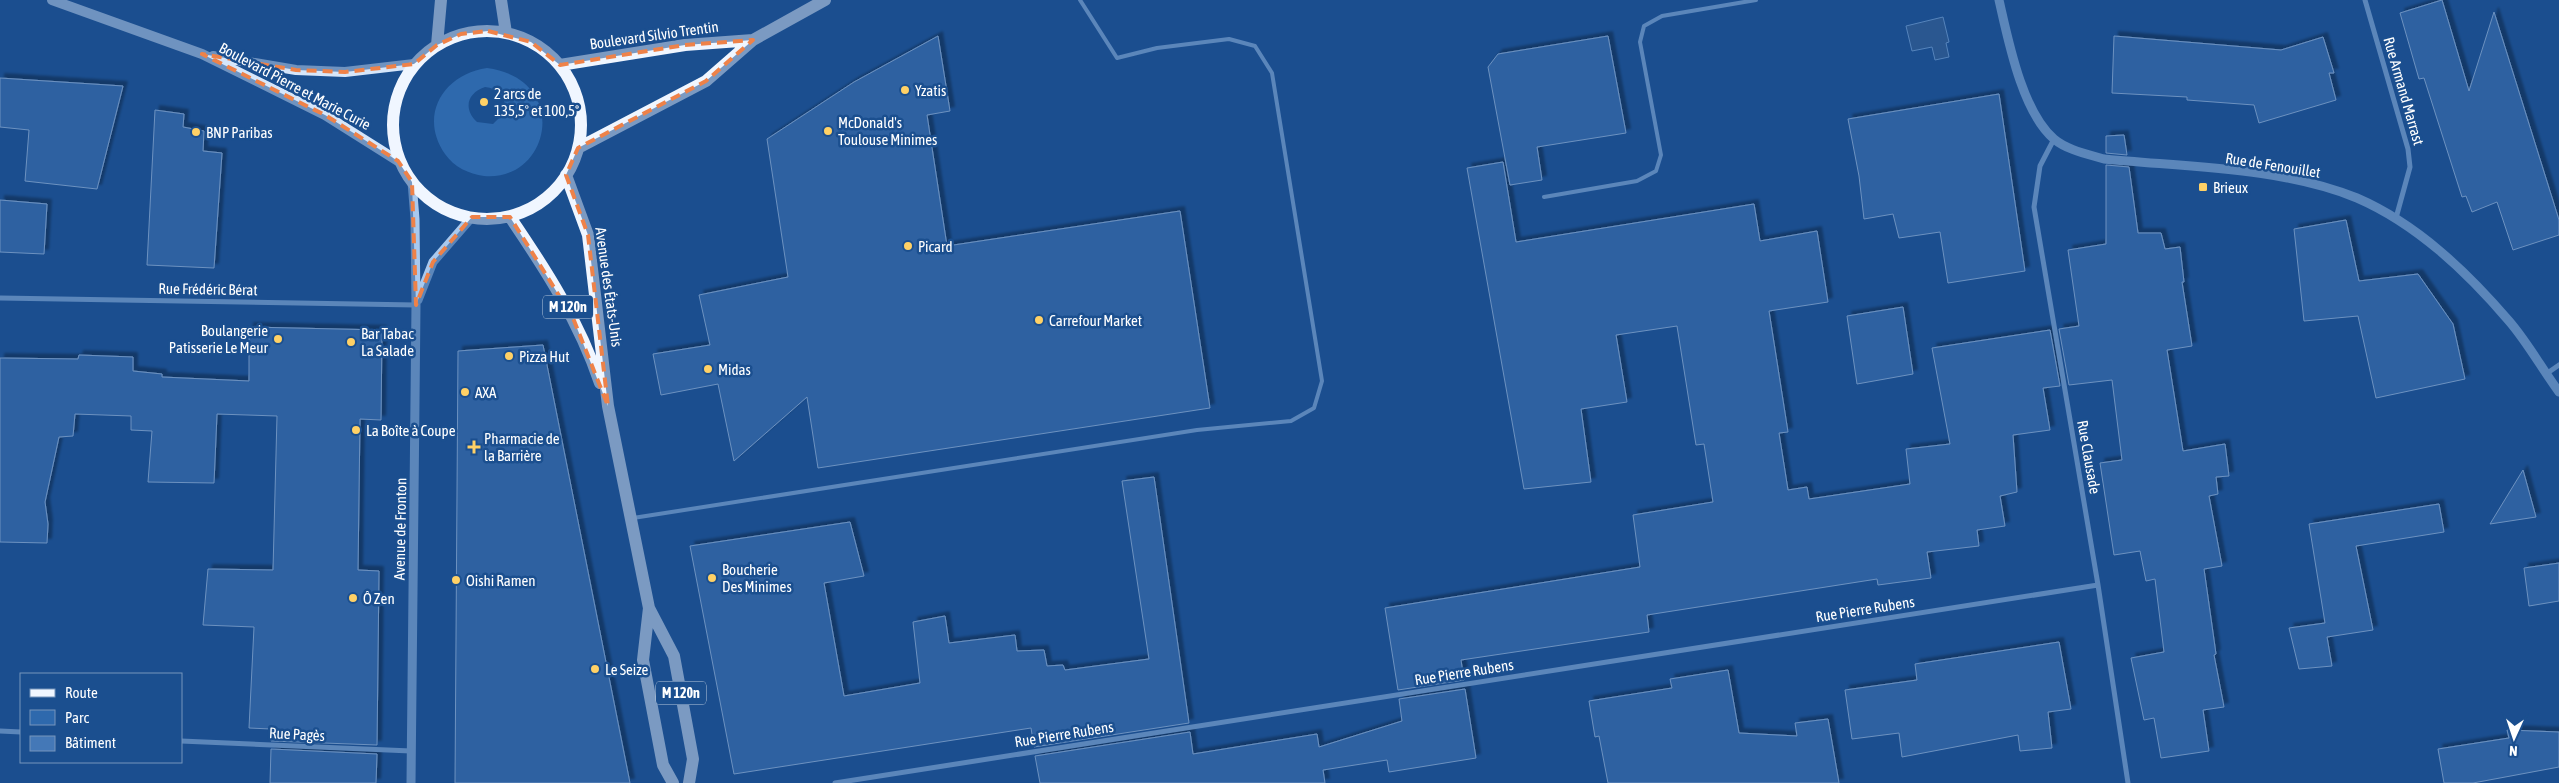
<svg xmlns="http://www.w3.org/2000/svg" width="2559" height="783" viewBox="0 0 2559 783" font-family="'Asap Condensed',sans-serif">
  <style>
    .green { fill: #2e69ad; fill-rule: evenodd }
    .water { fill: #3c6290; stroke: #9cc4f0 }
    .building { fill: #4478b7; stroke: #cfe3fa; filter: url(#shadow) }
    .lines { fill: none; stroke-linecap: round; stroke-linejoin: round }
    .service { stroke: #a9c9ee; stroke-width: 4 }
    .minor { stroke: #a9c9ee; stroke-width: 5 }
    .tertiary { stroke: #a9c9ee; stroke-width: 9 }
    .secondary { stroke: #d6e6fa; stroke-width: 10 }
    .primary { stroke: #f0f6ff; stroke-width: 12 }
    .marked { fill: none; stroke: #ee8249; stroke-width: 4; stroke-dasharray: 10 6; stroke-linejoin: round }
    .poi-dot { fill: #ffd166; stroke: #1b4f8f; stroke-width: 2 }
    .labels { text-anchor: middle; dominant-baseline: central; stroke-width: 5; stroke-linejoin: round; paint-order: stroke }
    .shield { fill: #1b4f8f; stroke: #bbcadd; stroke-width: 1 }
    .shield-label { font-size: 14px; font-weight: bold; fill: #fff }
    .street-label { font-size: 15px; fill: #fff; stroke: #1b4f8f }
    .poi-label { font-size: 15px; fill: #fff; stroke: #1b4f8f; text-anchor: start }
  </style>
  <defs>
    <filter id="shadow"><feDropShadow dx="4.5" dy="-4.5" stdDeviation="1" flood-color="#0009"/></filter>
  </defs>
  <rect width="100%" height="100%" fill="#1b4f8f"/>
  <path class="green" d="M487 68C571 79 551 182 484 176 469 174 454 167 445 154 418 115 444 74 487 68ZM485 87C501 89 507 98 504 113L493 124 477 122C463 109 467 93 485 87Z"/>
  <path class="water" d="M1943 17 1949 42 1946 43 1949 57 1935 60 1932 47 1912 51 1906 26Z"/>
  <path class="building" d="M2442 0 2469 91 2494 12 2559 220V235L2513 250 2497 202 2472 212 2466 196 2462 197 2424 78 2419 79 2400 13Z
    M938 36 950 111 927 115 947 246 1180 211 1210 408 818 468 807 397 734 461 718 384 661 395 653 354 710 345 699 295 788 277 767 139 854 82Z
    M1608 36 1626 133 1537 147 1542 180 1510 185 1488 67 1498 54Z
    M2114 36 2281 50 2323 37 2334 73H2329L2336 100 2259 123 2254 105 2187 100V97L2112 93Z
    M0 78 123 86 97 189 25 181 29 130 0 127Z
    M1999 94 2025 271 1948 283 1940 232 1899 238 1893 214 1864 219 1859 176 1848 119Z
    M155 110 184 114 183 127 204 131 203 151 222 153 214 268 147 265Z
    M2124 135 2127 155 2106 153V136Z
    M1503 162 1516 242 1754 204 1760 241 1817 231 1828 302 1769 311 1788 432 1779 433 1788 490 1807 487 1809 499 1910 484 1906 449 1950 444 1932 348 2050 330 2060 386 2043 388 2050 430 2013 435 2017 492 2000 496 2005 526 1977 530 1979 546 1927 552 1931 578 1878 585 1877 579 1647 615 1649 632 1461 660 1464 680 1398 690 1385 608 1640 567 1633 515 1713 502 1704 444 1696 445 1677 326 1616 335 1627 402 1581 409 1591 482 1524 489 1467 168Z
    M2106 165 2129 167 2138 233H2161L2165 249 2180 247 2184 282H2182L2192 346 2167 350 2183 451 2225 444 2229 476 2216 477 2218 494 2209 496 2222 566 2204 569 2216 654 2214 655 2224 707 2203 710 2209 751 2161 758 2154 718 2144 720 2131 658 2164 652 2155 579 2146 581 2140 551 2114 555 2100 463 2122 460 2112 380 2069 385 2059 329 2079 326 2068 250 2106 244Z
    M0 200 47 204 44 254 0 252Z
    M2346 220 2359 281 2418 274 2453 324 2465 379 2376 398 2358 316 2304 321 2294 229Z
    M1903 307 1913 374 1857 384 1847 316Z
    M249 327 382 330 381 420 360 419 358 570 379 571 377 745 271 741V729L249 728 254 627 203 625 208 569 273 570 277 416 217 414 214 483 148 482 152 431 131 430V416L75 414 73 436 59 437 45 502 48 524 47 543 0 542V358L78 359 79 355 133 357V371L162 374V377L249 381Z
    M543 345 630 783H455L458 351Z
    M2523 470 2536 517 2490 524Z
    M1154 477 1189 723 1034 747 1031 728 734 774 690 546 850 522 864 576 824 583 844 696 920 683 913 622 945 616 949 643 1015 635 1017 651 1044 650 1047 666 1063 665 1065 670 1149 659 1122 481Z
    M2439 504 2444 532 2356 546 2373 630 2327 637 2332 666 2299 669 2289 628 2325 623 2309 524Z
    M2559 563V601L2529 606 2524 568Z
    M2059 642 2071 709 2048 712 2052 748 2020 751 2018 735 1902 757 1899 733 1852 739 1845 690 1917 680 1915 664Z
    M1728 670 1739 733 1797 736 1795 723 1828 719 1839 783H1608L1599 736 1595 737 1589 701 1672 688 1670 679Z
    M1465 689 1476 758 1389 772 1387 760 1323 770 1325 783H1040L1035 756 1190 732 1193 754 1317 734 1319 747 1402 721 1399 699Z
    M2507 730 2559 732V767L2473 783H2444L2438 749 2509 738Z
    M271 749 377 754 376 783H270Z"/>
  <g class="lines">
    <path class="service" d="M1544 197 1637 181 1656 171 1661 155 1640 42 1644 26 1662 16 1756 0
      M633 518 1197 430 1291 421 1314 408 1322 381 1272 73 1255 46 1229 39 1157 48 1117 58 1080 0"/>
    <path class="minor" d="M2365 0 2408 149 2410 167 2396 218
      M2054 139 2040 166 2034 207 2098 585 2128 783
      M0 298 416 305
      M2546 374 2559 365
      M0 731 21 732
      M181 741 411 751
      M835 783 2098 585"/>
    <path class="tertiary" d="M1999 0C2008 39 2022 112 2054 139 2067 150 2087 154 2104 159 2184 167 2282 167 2357 198 2417 224 2467 272 2509 321 2528 343 2542 369 2559 392
      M418 300 433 262 472 217
      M411 783 416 305 415 219 412 182"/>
    <path class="secondary" d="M52 0 202 54 325 115 398 161
      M213 56 296 70 345 72 414 64"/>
    <path class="primary" d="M501 0 506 33
      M393 125a94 94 0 1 1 188 0a94 94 0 1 1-188 0Z
      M437 45 441 0
      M560 65 685 45 753 40
      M578 148 706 81 753 40 825 0
      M566 175 588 235 608 406 649 608 674 656 693 759 689 783
      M510 217C546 270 579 321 600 383
      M649 608 643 660 663 765 673 783"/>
  </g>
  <path d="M0 0H2559V783H0ZM488 31 531 42 560 65 685 45 753 40 706 81 578 148 566 175 588 235 608 406 573 318 510 217H472L433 262 416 305 412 182 398 161 325 115 202 54 296 70 345 72 414 64 437 45 461 34Z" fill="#1b4f8f" fill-opacity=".55" fill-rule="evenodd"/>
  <path class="marked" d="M488 31 531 42 560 65 685 45 753 40 706 81 578 148 566 175 588 235 608 406 573 318 510 217H472L433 262 416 305 412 182 398 161 325 115 202 54 296 70 345 72 414 64 437 45 461 34Z"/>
  <g class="poi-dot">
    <circle cx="905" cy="90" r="5"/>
    <circle cx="484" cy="102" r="5"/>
    <circle cx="828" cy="131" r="5"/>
    <circle cx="196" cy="132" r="5"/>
    <rect x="2198" y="182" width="10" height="10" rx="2.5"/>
    <circle cx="908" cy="246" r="5"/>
    <circle cx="1039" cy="320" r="5"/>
    <circle cx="278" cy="339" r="5"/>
    <circle cx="351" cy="342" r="5"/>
    <circle cx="509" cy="356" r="5"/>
    <circle cx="708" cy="369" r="5"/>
    <circle cx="465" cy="392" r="5"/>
    <circle cx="356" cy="430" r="5"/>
    <path d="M471.5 439.5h5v5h5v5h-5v5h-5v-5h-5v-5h5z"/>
    <circle cx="712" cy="578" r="5"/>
    <circle cx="456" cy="580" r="5"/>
    <circle cx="353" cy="598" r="5"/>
    <circle cx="595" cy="669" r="5"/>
  </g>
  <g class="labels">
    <g class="shield">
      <rect x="543" y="295.5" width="50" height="23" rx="4"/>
      <rect x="656" y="681.5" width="50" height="23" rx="4"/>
    </g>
    <g class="shield-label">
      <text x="568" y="307">M 120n</text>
      <text x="681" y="693">M 120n</text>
    </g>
    <g class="street-label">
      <text transform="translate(654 35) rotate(-8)">Boulevard Silvio Trentin</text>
      <text transform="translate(295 86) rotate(28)">Boulevard Pierre et Marie Curie</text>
      <text transform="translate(2404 91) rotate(74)">Rue Armand Marrast</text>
      <text transform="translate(2273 165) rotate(9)">Rue de Fenouillet</text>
      <text transform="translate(609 287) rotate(82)">Avenue des États-Unis</text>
      <text transform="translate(208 289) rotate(1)">Rue Frédéric Bérat</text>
      <text transform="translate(2089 457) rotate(80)">Rue Clausade</text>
      <text transform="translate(400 529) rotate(-89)">Avenue de Fronton</text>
      <text transform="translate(1865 609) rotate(-9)">Rue Pierre Rubens</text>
      <text transform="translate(1464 672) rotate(-9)">Rue Pierre Rubens</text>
      <text transform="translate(297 734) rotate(3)">Rue Pagès</text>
      <text transform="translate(1064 734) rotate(-9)">Rue Pierre Rubens</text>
    </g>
    <g class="poi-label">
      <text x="915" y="90">Yzatis</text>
      <text x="494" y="93">2 arcs de<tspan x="494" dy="17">135,5° et 100,5°</tspan></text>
      <text x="838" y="122">McDonald's<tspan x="838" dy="17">Toulouse Minimes</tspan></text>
      <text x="206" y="132">BNP Paribas</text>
      <text x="2213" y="187">Brieux</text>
      <text x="918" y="246">Picard</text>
      <text x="1049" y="320">Carrefour Market</text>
      <text x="268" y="330" text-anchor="end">Boulangerie<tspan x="268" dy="17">Patisserie Le Meur</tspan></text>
      <text x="361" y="333">Bar Tabac<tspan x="361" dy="17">La Salade</tspan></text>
      <text x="519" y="356">Pizza Hut</text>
      <text x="718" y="369">Midas</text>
      <text x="475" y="392">AXA</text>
      <text x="366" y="430">La Boîte à Coupe</text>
      <text x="484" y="438">Pharmacie de<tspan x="484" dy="17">la Barrière</tspan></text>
      <text x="722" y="569">Boucherie<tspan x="722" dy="17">Des Minimes</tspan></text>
      <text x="466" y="580">Oishi Ramen</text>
      <text x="363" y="598">Ô Zen</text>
      <text x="605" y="669">Le Seize</text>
    </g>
  </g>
  <rect x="20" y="673" width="162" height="90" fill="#1b4f8f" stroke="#7695bc"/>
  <rect x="30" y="689" width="25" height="8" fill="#f0f6ff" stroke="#7695bc"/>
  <text x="65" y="698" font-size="15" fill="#ffffff">Route</text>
  <rect x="30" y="710" width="25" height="15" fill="#2e69ad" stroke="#7695bc"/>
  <text x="65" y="723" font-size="15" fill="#ffffff">Parc</text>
  <rect x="30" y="736" width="25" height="15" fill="#4478b7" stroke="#7695bc"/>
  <text x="65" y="748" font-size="15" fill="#ffffff">Bâtiment</text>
  <g transform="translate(2514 738) rotate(183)" stroke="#1b4f8f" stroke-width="4" paint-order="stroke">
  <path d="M0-4L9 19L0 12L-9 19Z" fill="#ffffff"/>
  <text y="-8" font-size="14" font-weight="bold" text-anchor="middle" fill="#ffffff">N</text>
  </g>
</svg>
